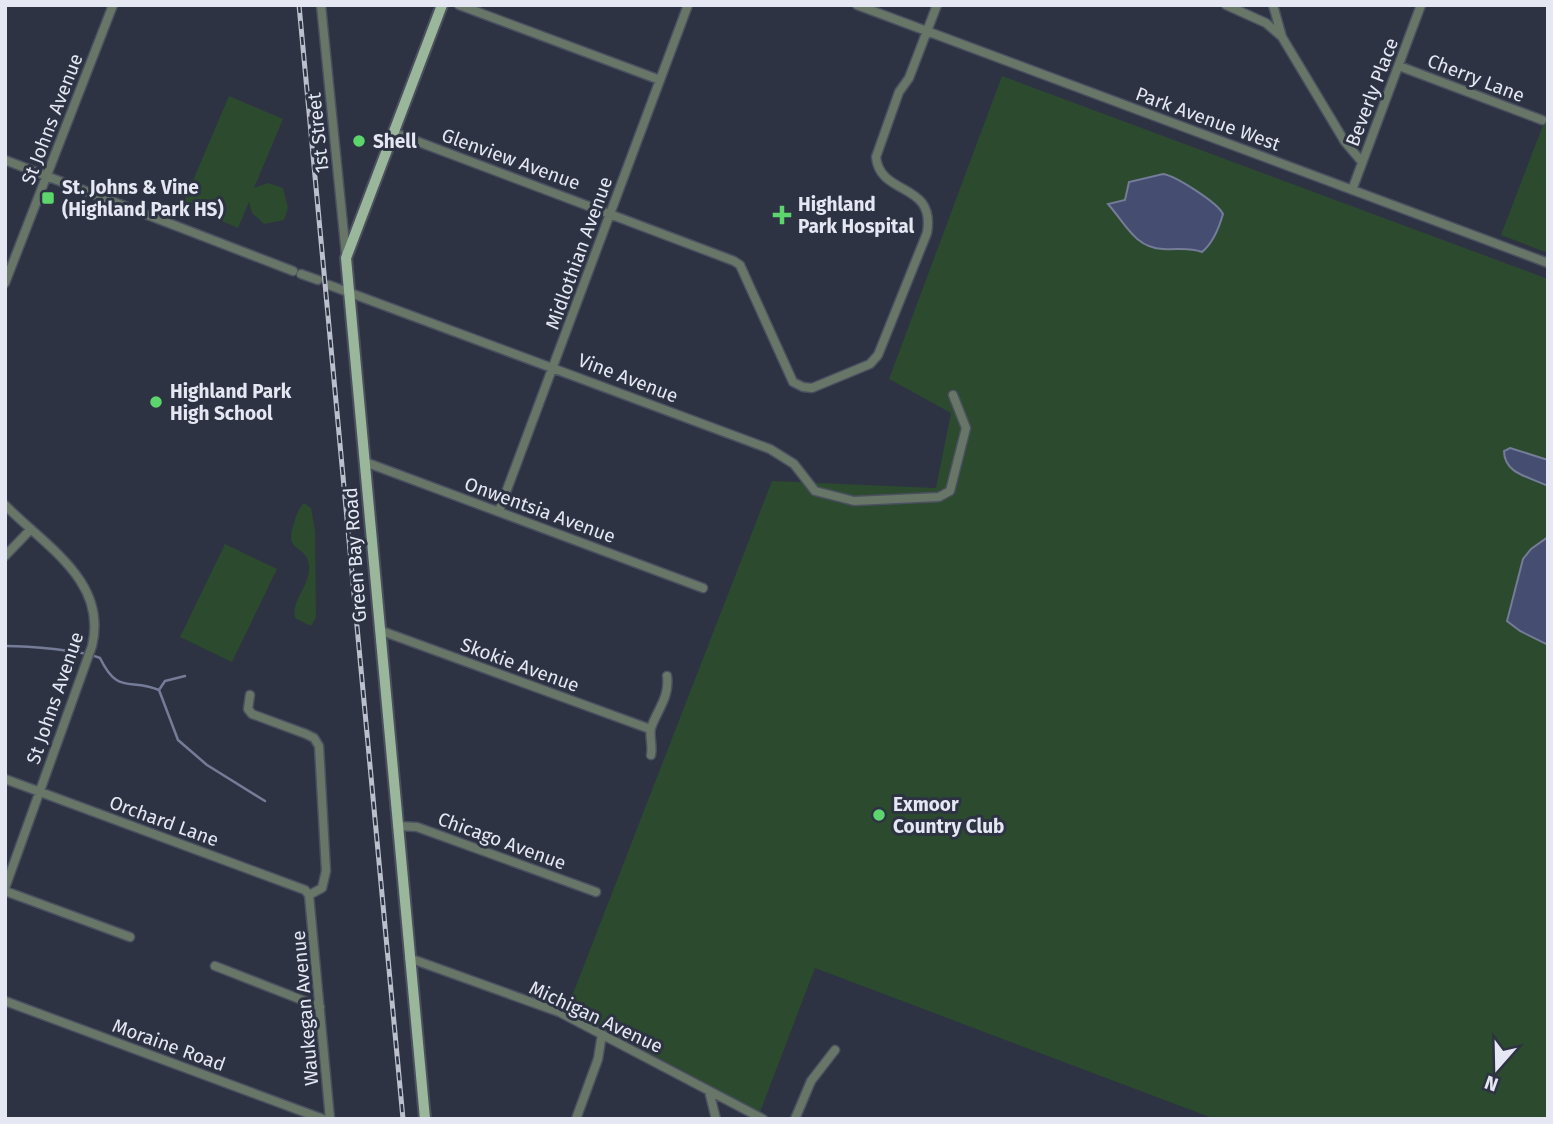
<svg xmlns="http://www.w3.org/2000/svg" width="1553" height="1124" viewBox="0 0 1553 1124" font-family="'Fira Sans',sans-serif">
  <style>
    .green { fill: #2b4a2e }
    .water { fill: #454e71; stroke: #757c98; stroke-width: 2 }
    .lines { fill: none; stroke-linecap: round; stroke-linejoin: round }
    .stream { stroke: #757c98; stroke-width: 2.5 }
    .minor-casing { stroke: #4b5060; stroke-width: 11 }
    .major-casing { stroke: #4b5060; stroke-width: 14 }
    .minor { stroke: #687668; stroke-width: 8 }
    .major { stroke: #9ab79b; stroke-width: 10 }
    .rail-casing { stroke: #bcc0cc; stroke-width: 5 }
    .rail { stroke: #2e3344; stroke-width: 2.5; stroke-dasharray: 8; stroke-linecap: butt }
    .poi-dot { fill: #5dd56d; stroke: #2e3344; stroke-width: 2.5 }
    .labels { text-anchor: middle; dominant-baseline: central; stroke-width: 6; stroke-linejoin: round; paint-order: stroke }
    .street-label { font-size: 19px; fill: #e5e8f3; stroke: #2e3344 }
    .poi-label { font-size: 19px; font-weight: bold; fill: #e5e8f3; stroke: #2e3344; text-anchor: start }
  </style>
  <rect width="100%" height="100%" fill="#2e3344"/>
  <path class="green" d="M1002 76 1548 279V1119H1215L815 968 760 1112 567 1009 772 481 936 488 951 413 889 379Z
    M229 96 283 119 254 188 268 183 283 188 288 208 284 220 264 224 252 213 249 202 238 228 183 204Z
    M1548 112V253L1501 235Z
    M304 503 311 508 315 531 316 617 311 626 295 618C291 600 311 585 309 565 306 543 283 554 294 523 296 516 298 509 304 503Z
    M225 544 277 569 232 662 180 637Z"/>
  <path class="water" d="M1163 174C1176 176 1218 203 1223 214 1219 228 1213 243 1202 252 1188 247 1178 250 1163 249 1135 248 1125 223 1108 204L1125 200 1129 182Z
    M1510 448 1548 460V486C1530 477 1504 474 1504 451Z
    M1548 537V645L1520 631 1507 621 1523 559 1531 549Z"/>
  <g class="lines">
    <path class="stream" d="M5 646C29 646 80 650 100 658 118 695 129 678 159 690L178 740 207 765 265 801
      M159 690 165 681 185 676"/>
    <defs>
      <path id="minor" d="M321 5 346 255
        M459 5 660 80
        M857 5 1548 263
        M1226 5 1266 23 1281 36
        M1273 5 1282 37 1345 142 1362 162
        M1399 66 1542 120
        M395 133 734 261 740 265 793 382 803 387 812 388 870 364 878 355 927 233C936 181 880 197 876 157L899 92 909 78 937 5
        M5 160 293 271
        M1352 190 1421 5
        M301 274 318 280
        M5 283 113 5
        M329 285 770 449 794 464 815 491 854 501 939 497 950 491 966 428 953 395
        M365 462 703 588
        M5 505C45 546 108 581 92 646L5 888
        M499 511 688 5
        M5 556 31 529
        M379 630 650 729
        M250 695 248 709 252 714 306 734 314 738 319 746 326 871 322 888 309 895
        M651 755C653 747 649 735 651 728 657 710 670 697 667 676
        M5 779 305 890 309 895
        M397 826 417 827 596 892
        M5 891 130 937
        M309 895 330 1119
        M409 958 559 1012 763 1119
        M215 966 320 1007
        M5 1001 323 1119
        M709 1091 716 1119
        M576 1119 598 1059 602 1034
        M795 1119 811 1081 835 1050"/>
      <path id="major" d="M425 1119 346 258 442 5"/>
    </defs>
    <use href="#minor" class="minor-casing"/>
    <use href="#major" class="major-casing"/>
    <use href="#minor" class="minor"/>
    <use href="#major" class="major"/>
    <defs>
      <path id="rail" d="M299 5 403 1119"/>
    </defs>
    <use href="#rail" class="rail-casing"/>
    <use href="#rail" class="rail"/>
  </g>
  <g class="poi-dot">
    <circle cx="359" cy="141" r="7"/>
    <rect x="41" y="191" width="14" height="14" rx="3.5"/>
    <path d="M778.5 204.5h7v7h7v7h-7v7h-7v-7h-7v-7h7z"/>
    <circle cx="156" cy="402" r="7"/>
    <circle cx="879" cy="815" r="7"/>
  </g>
  <g class="labels">
    <g class="street-label">
      <text transform="translate(1476 78) rotate(21)">Cherry Lane</text>
      <text transform="translate(1372 92) rotate(-69)">Beverly Place</text>
      <text transform="translate(52 119) rotate(-69)">St Johns Avenue</text>
      <text transform="translate(1208 119) rotate(20)">Park Avenue West</text>
      <text transform="translate(318 133) rotate(-96)">1st Street</text>
      <text transform="translate(511 159) rotate(20)">Glenview Avenue</text>
      <text transform="translate(579 253) rotate(-70)">Midlothian Avenue</text>
      <text transform="translate(628 378) rotate(21)">Vine Avenue</text>
      <text transform="translate(540 510) rotate(20)">Onwentsia Avenue</text>
      <text transform="translate(355 555) rotate(-94)">Green Bay Road</text>
      <text transform="translate(520 665) rotate(20)">Skokie Avenue</text>
      <text transform="translate(55 698) rotate(-71)">St Johns Avenue</text>
      <text transform="translate(164 821) rotate(20)">Orchard Lane</text>
      <text transform="translate(502 841) rotate(20)">Chicago Avenue</text>
      <text transform="translate(305 1008) rotate(-95)">Waukegan Avenue</text>
      <text transform="translate(596 1017) rotate(25)">Michigan Avenue</text>
      <text transform="translate(169 1045) rotate(20)">Moraine Road</text>
    </g>
    <g class="poi-label">
      <text x="373" y="141">Shell</text>
      <text x="62" y="187">St. Johns &amp; Vine<tspan x="62" dy="22">(Highland Park HS)</tspan></text>
      <text x="798" y="204">Highland<tspan x="798" dy="22">Park Hospital</tspan></text>
      <text x="170" y="391">Highland Park<tspan x="170" dy="22">High School</tspan></text>
      <text x="893" y="804">Exmoor<tspan x="893" dy="22">Country Club</tspan></text>
    </g>
  </g>
  <rect width="1553" height="1124" fill="none" stroke="#e5e8f3" stroke-width="14"/>
  <g transform="translate(1497 1068) rotate(200)" stroke="#2e3344" stroke-width="5" paint-order="stroke">
  <path d="M0-5L12 26L0 18L-12 26Z" fill="#e5e8f3"/>
  <text y="-10" font-size="19" font-weight="bold" text-anchor="middle" fill="#e5e8f3">N</text>
  </g>
</svg>
